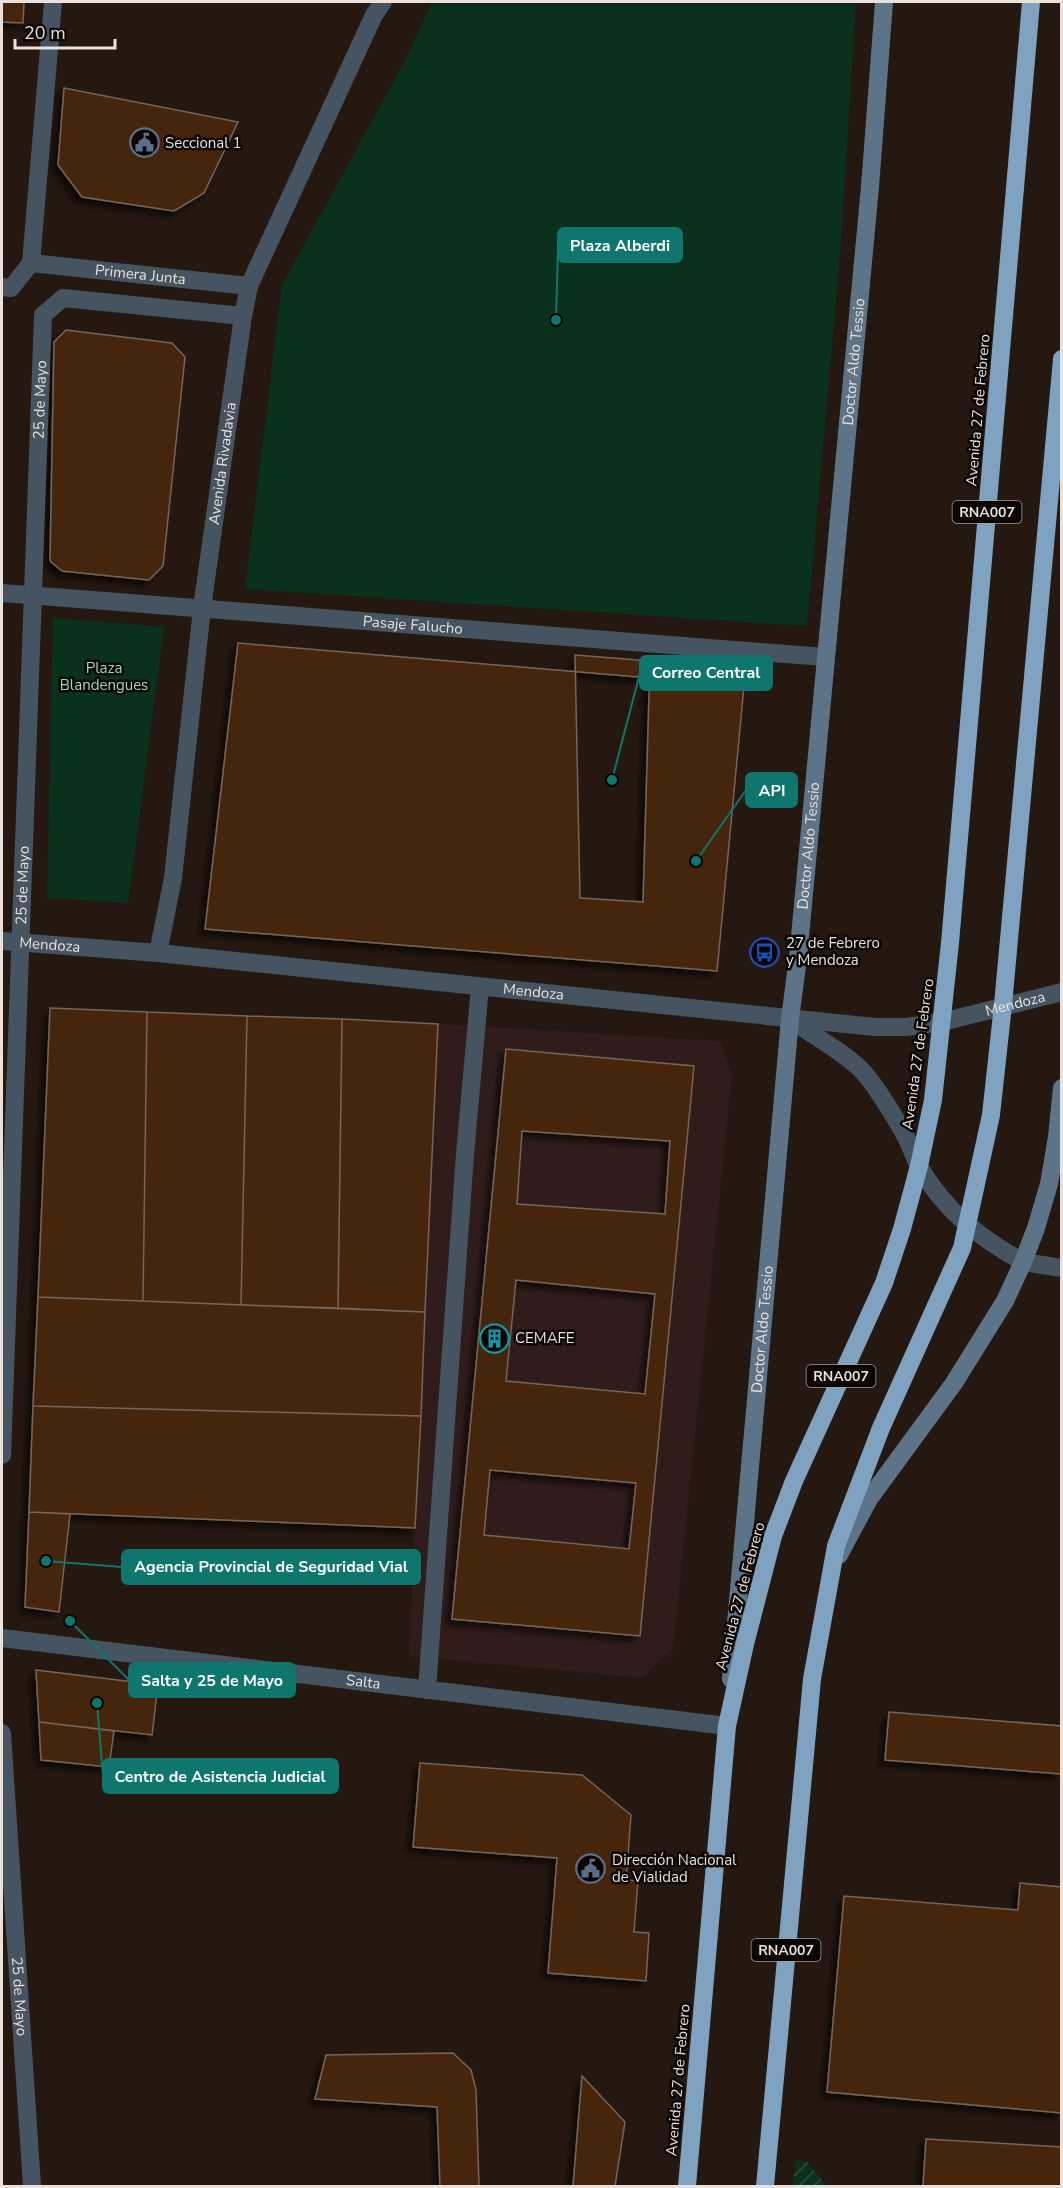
<svg xmlns="http://www.w3.org/2000/svg" width="1063" height="2188" viewBox="0 0 1063 2188" font-family="'Nunito Sans',sans-serif">
  <style>
    .medical { fill: #301d1b }
    .green { fill: #0a311c }
    .garden { fill: url(#garden-furrows) }
    .building { fill: #45260d; stroke: #74655a; stroke-width: 1.5; fill-rule: evenodd; filter: url(#shadow) }
    .lines { fill: none; stroke-linecap: round; stroke-linejoin: round }
    .lane { stroke: #455460; stroke-width: 18 }
    .street { stroke: #455460; stroke-width: 18 }
    .secondary { stroke: #5d7387; stroke-width: 18 }
    .highway { stroke: #7ea2c0; stroke-width: 18 }
    .labels { text-anchor: middle; dominant-baseline: central; stroke-width: 5; stroke-linejoin: round; paint-order: stroke }
    .shield { fill: #0a0503; stroke: #a79f9a; stroke-width: 1.5 }
    .shield-label { font-size: 14px; font-weight: bold; fill: #eae1db }
    .poi-label { font-size: 15px; fill: #eae1db; stroke: #0a0503; text-anchor: start }
    .street-label { font-size: 15px; fill: #eae1db; stroke: #0a0503 }
    .park-label { font-size: 15px; fill: #9bddb3; stroke: #0a0503 }
    .leader { fill: none; stroke: #0f766e; stroke-width: 2 }
    .callout-dot { fill: #0f766e; stroke: #0a0503; stroke-width: 2 }
    .callout { fill: #0f766e; stroke: #0f766e; stroke-width: 2 }
    .callout-label { font-size: 16px; text-anchor: middle; font-weight: bold; fill: #fff }
  </style>
  <defs>
    <pattern id="garden-furrows" width="10" height="10" patternUnits="userSpaceOnUse" patternTransform="scale(1.5)"><rect width="10" height="10" fill="#0a311c"/><path d="M-1 1l2-2M0 10L10 0M9 11l2-2" fill="none" stroke="#2e4f3c"/></pattern>
    <filter id="shadow"><feDropShadow dx="-5.5" dy="5.5" stdDeviation="3" flood-color="#0009"/></filter>
  </defs>
  <rect width="100%" height="100%" fill="#251810"/>
  <path class="medical" d="M438 1024 720 1041 732 1075 673 1648 642 1678 409 1656Z"/>
  <path class="green" d="M432 2H856L840 255 807 626 245 589 282 285 406 59Z
    M53 618 164 627 128 903 47 898Z"/>
  <path class="garden" d="M795 2161H807L827 2186H793Z"/>
  <path class="building" d="M2 2H24L23 23 2 22Z
    M64 88 238 122 204 193 174 211 82 197 58 165Z
    M66 330 172 343 185 357 163 566 149 580 62 571 50 561 54 342Z
    M238 643 744 686 717 971 205 929Z
    M575 655 650 661 643 902 580 898Z
    M50 1008 147 1012 143 1301 38 1297Z
    M147 1012 247 1016 241 1305 143 1301Z
    M247 1016 342 1019 338 1308 241 1305Z
    M342 1019 438 1024 425 1312 338 1308Z
    M506 1049 694 1066 640 1636 452 1619ZM522 1131 670 1141 665 1214 517 1204ZM516 1280 655 1294 645 1394 506 1381ZM490 1470 636 1483 629 1549 484 1535Z
    M38 1297 425 1312 421 1416 33 1406Z
    M33 1406 421 1416 415 1528 29 1512Z
    M29 1512 70 1514 59 1612 25 1607Z
    M36 1670 158 1685 152 1735 39 1722Z
    M889 1712 1062 1726 1061 1774 885 1760Z
    M39 1722 114 1731 109 1767 41 1760Z
    M420 1763 582 1775 631 1815 626 1880 638 1881 634 1932 649 1933 646 1981 548 1973 557 1858 413 1847Z
    M1020 1883 1062 1887V2113L827 2092 844 1896 1018 1910Z
    M453 2053 471 2070 476 2090 479 2186H440L437 2107 315 2099 326 2055Z
    M582 2076 625 2122 615 2186H573Z
    M926 2139 1062 2147V2186H923Z"/>
  <g class="lines">
    <path class="lane" d="M1023 1262 1062 1268
      M427 1690 465 1154 480 987"/>
    <g class="street">
      <path id="s1" d="M31 263 249 286"/>
      <path d="M2 287 11 288 31 263 53 2"/>
      <path id="s2" d="M2 593 825 657"/>
      <path id="s3" d="M2 941 158 953 875 1027H906L942 1022 1062 992"/>
      <path id="s4" d="M158 953 173 878 202 608 243 316 249 286 374 15 383 2"/>
      <path d="M791 1020C812 1035 849 1055 865 1074 880 1092 893 1114 905 1135 911 1146 914 1158 920 1168 946 1212 980 1238 1023 1262"/>
      <path id="s5" d="M2 1455 43 315 63 298 243 316"/>
      <path id="s6" d="M2 1638 727 1726"/>
      <path id="s7" d="M2 1733 32 2186"/>
    </g>
    <g class="secondary">
      <path d="M839 1555 869 1499 954 1383 1005 1301 1023 1262 1036 1228 1049 1184 1057 1137 1062 1088"/>
      <path id="s8" d="M731 1679 790 1019 798 958 870 187 884 2"/>
    </g>
    <path class="highway" d="M687 2186 727 1726 745 1644 773 1536 794 1481 884 1283 902 1229 919 1166 933 1100 950 943 1031 2
      M765 2186 812 1679 836 1546 881 1428 962 1248 991 1115 1003 1005 1062 359"/>
  </g>
  <defs>
    <symbol id="civic-ring" viewBox="-11 -11 22 22"><circle r="9.5" fill="#0a0503" stroke="#5c6f8a" stroke-width="1.5"/><path d="M-.6-6.5H3V-4.5H.6V-3L4-1V1h2V6H-6V1h2V-1L-.6-3ZM-1.2 2.5V6h2.4V2.5Z" fill="#5c6f8a"/></symbol>
    <symbol id="bus-ring" viewBox="-11 -11 22 22"><circle r="9.5" fill="#0a0503" stroke="#1a4fb4" stroke-width="1.5"/><path d="M-5-6H5V4H4V6H2V4H-2V6H-4V4H-5ZM-3.5-4V0h7V-4ZM-3.5 1.2v1.5H-2V1.2ZM2 1.2v1.5H3.5V1.2Z" fill="#1a4fb4"/></symbol>
    <symbol id="building-ring" viewBox="-11 -11 22 22"><circle r="9.5" fill="#0a0503" stroke="#0f9aa8" stroke-width="1.5"/><path d="M-4-6H4V6H1V3H-1V6H-4ZM-2.5-4.3h1.7v1.8h-1.7ZM.8-4.3h1.7v1.8H.8ZM-2.5-1h1.7V.8h-1.7ZM.8-1h1.7V.8H.8Z" fill="#0f9aa8"/></symbol>
  </defs>
  <g fill-rule="evenodd">
    <use href="#civic-ring" x="128" y="126" width="33" height="33"/>
    <use href="#bus-ring" x="748" y="936" width="33" height="33"/>
    <use href="#building-ring" x="478" y="1322" width="33" height="33"/>
    <use href="#civic-ring" x="574" y="1852" width="33" height="33"/>
  </g>
  <g class="labels">
    <g class="shield">
      <rect x="952.5" y="501" width="69" height="22" rx="4.5"/>
      <rect x="806.5" y="1365" width="69" height="22" rx="4.5"/>
      <rect x="751.5" y="1939" width="69" height="22" rx="4.5"/>
    </g>
    <g class="shield-label">
      <text x="987" y="512">RNA007</text>
      <text x="841" y="1376">RNA007</text>
      <text x="786" y="1950">RNA007</text>
    </g>
    <g class="poi-label">
      <text x="165" y="143">Seccional 1</text>
      <text x="786" y="943">27 de Febrero<tspan x="786" dy="17">y Mendoza</tspan></text>
      <text x="515" y="1338">CEMAFE</text>
      <text x="612" y="1860">Dirección Nacional<tspan x="612" dy="17">de Vialidad</tspan></text>
    </g>
    <g class="street-label">
      <text stroke="none"><textPath href="#s1" startOffset="110">Primera Junta</textPath></text>
      <text stroke="none"><textPath href="#s8" startOffset="1323">Doctor Aldo Tessio</textPath></text>
      <text stroke="none"><textPath href="#s5" startOffset="1056">25 de Mayo</textPath></text>
      <text transform="translate(978 410) rotate(-85)">Avenida 27 de Febrero</text>
      <text stroke="none"><textPath href="#s4" startOffset="494">Avenida Rivadavia</textPath></text>
      <text stroke="none"><textPath href="#s2" startOffset="412">Pasaje Falucho</textPath></text>
      <text stroke="none"><textPath href="#s8" startOffset="837">Doctor Aldo Tessio</textPath></text>
      <text stroke="none"><textPath href="#s5" startOffset="570">25 de Mayo</textPath></text>
      <text stroke="none"><textPath href="#s3" startOffset="48">Mendoza</textPath></text>
      <text stroke="none"><textPath href="#s3" startOffset="534">Mendoza</textPath></text>
      <text stroke="none"><textPath href="#s3" startOffset="1020">Mendoza</textPath></text>
      <text transform="translate(918 1054) rotate(-82)">Avenida 27 de Febrero</text>
      <text stroke="none"><textPath href="#s8" startOffset="351">Doctor Aldo Tessio</textPath></text>
      <text transform="translate(740 1596) rotate(-75)">Avenida 27 de Febrero</text>
      <text stroke="none"><textPath href="#s6" startOffset="364">Salta</textPath></text>
      <text stroke="none"><textPath href="#s7" startOffset="264">25 de Mayo</textPath></text>
      <text transform="translate(678 2080) rotate(-85)">Avenida 27 de Febrero</text>
    </g>
    <g class="park-label">
      <text x="104" y="668">Plaza<tspan x="104" dy="17">Blandengues</tspan></text>
    </g>
  </g>
  <path class="leader" d="M556 320L558 245M612 780L640 673M696 861L746 790M46 1561L122 1567M70 1621L129 1680M97 1703L103 1776"/>
  <g class="callout-dot">
    <circle cx="556" cy="320" r="6"/>
    <circle cx="612" cy="780" r="6"/>
    <circle cx="696" cy="861" r="6"/>
    <circle cx="46" cy="1561" r="6"/>
    <circle cx="70" cy="1621" r="6"/>
    <circle cx="97" cy="1703" r="6"/>
  </g>
  <g class="callout">
    <rect x="558" y="228" width="124" height="34" rx="6"/>
    <rect x="640" y="656" width="132" height="34" rx="6"/>
    <rect x="746" y="773" width="51" height="34" rx="6"/>
    <rect x="122" y="1550" width="298" height="34" rx="6"/>
    <rect x="129" y="1663" width="166" height="34" rx="6"/>
    <rect x="103" y="1759" width="235" height="34" rx="6"/>
  </g>
  <g class="callout-label">
    <text x="620" y="251">Plaza Alberdi</text>
    <text x="706" y="678">Correo Central</text>
    <text x="772" y="796">API</text>
    <text x="271" y="1572">Agencia Provincial de Seguridad Vial</text>
    <text x="212" y="1686">Salta y 25 de Mayo</text>
    <text x="220" y="1782">Centro de Asistencia Judicial</text>
  </g>
  <rect width="1063" height="2188" fill="none" stroke="#eae1db" stroke-width="6"/>
  <path d="M15 39v9h100v-9" fill="none" stroke="#eae1db" stroke-width="3"/>
  <text x="24" y="39" font-size="18" fill="#eae1db" stroke="#0a0503" stroke-width="4.5" paint-order="stroke">20 m</text>
</svg>
